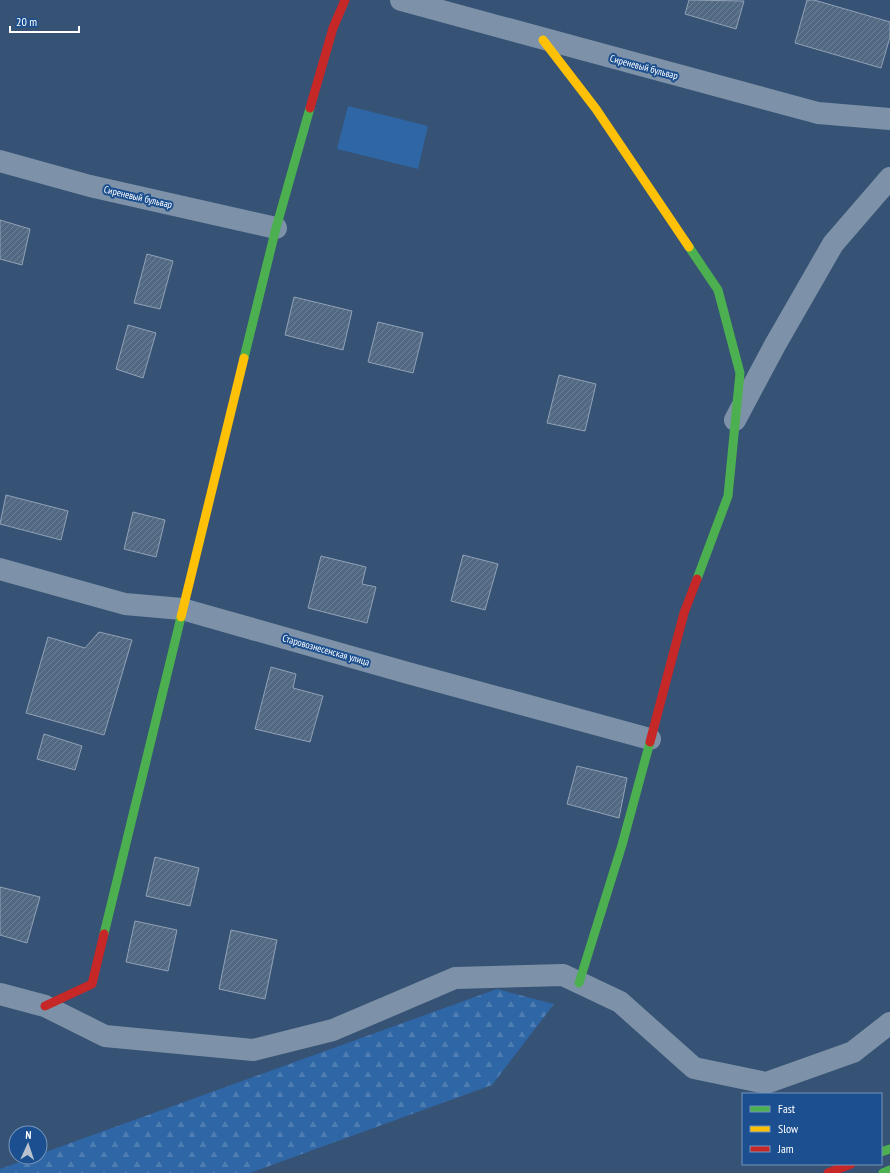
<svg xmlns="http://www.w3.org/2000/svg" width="890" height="1173" viewBox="0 0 890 1173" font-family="'PT Sans Narrow',sans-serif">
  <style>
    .forest { fill: url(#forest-firs) }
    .garden { fill: #2f66a5 }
    .building { fill: url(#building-hatch); stroke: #92a2b6 }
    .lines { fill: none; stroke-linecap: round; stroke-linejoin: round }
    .street { stroke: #7d92a8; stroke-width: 22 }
    .fast { stroke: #4caf50; stroke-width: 9 }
    .slow { stroke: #ffc107; stroke-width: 9 }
    .jam { stroke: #c62828; stroke-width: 9 }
    .labels { text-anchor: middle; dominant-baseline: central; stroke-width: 4; stroke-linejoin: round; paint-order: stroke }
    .street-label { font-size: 10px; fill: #fff; stroke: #1b4f8f }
  </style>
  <defs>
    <pattern id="forest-firs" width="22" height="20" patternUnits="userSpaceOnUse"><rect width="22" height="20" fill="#2f66a5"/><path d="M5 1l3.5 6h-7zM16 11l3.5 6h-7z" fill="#4e7db2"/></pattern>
    <pattern id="building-hatch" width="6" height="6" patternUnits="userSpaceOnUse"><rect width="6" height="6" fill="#526984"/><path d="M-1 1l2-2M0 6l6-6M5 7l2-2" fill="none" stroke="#6c8096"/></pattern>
  </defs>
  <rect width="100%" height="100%" fill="#365274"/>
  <path class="forest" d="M497 989 554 1004 492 1085 250 1173H0V1169L33 1157H40V1154Z"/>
  <path class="garden" d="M348 106 428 126 418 169 337 149Z"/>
  <path class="building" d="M689 0 744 1 736 29 685 14Z
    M807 0H814L890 22V37L881 68 795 43Z
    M0 220 30 229 22 265 0 259Z
    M147 254 173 261 160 309 134 303Z
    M294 297 352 311 343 350 285 335Z
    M378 322 423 333 413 373 368 362Z
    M128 325 156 333 143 378 116 369Z
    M559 375 596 384 585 431 547 423Z
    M6 495 68 511 61 540 0 524Z
    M133 512 165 520 156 557 124 549Z
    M463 555 498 564 485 610 451 601Z
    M321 556 366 567 362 584 376 587 367 623 308 608Z
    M99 632 132 640 104 735 26 713 48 637 85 648Z
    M271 667 296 674 293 688 323 696 310 742 255 729Z
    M44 734 82 746 75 770 37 759Z
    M577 766 627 778 619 818 567 804Z
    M155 857 199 868 190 906 146 896Z
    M0 887 40 897 27 943 0 935Z
    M135 921 177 930 168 971 126 962Z
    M231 930 277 940 265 999 219 989Z"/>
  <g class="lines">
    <path class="street" d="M401 0 818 113 890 119
      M0 161 90 186 276 228
      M735 420 775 345 833 244 890 178
      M0 569 125 604 182 609 408 673 650 739
      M0 994 45 1006 105 1036 253 1050 333 1030 455 978 563 975 620 1002 694 1068 766 1083 853 1052 890 1023"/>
    <path class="fast" d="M689 247 718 290 740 373 728 496 697 579
      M244 358 276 228 310 108
      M104 934 181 617
      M579 983 622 845 650 742
      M881 1152 890 1149
      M883 1173 890 1170"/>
    <path class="slow" d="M543 40 596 109 689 247
      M181 617 244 358"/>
    <path class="jam" d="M310 108 333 28 345 0
      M650 742 684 613 697 579
      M45 1006 92 984 104 934
      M828 1173 851 1164"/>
  </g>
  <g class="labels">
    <g class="street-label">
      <text transform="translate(644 67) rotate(15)">Сиреневый бульвар</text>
      <text transform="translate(138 197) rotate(13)">Сиреневый бульвар</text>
      <text transform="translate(326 650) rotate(16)">Старовознесенская улица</text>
    </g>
  </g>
  <rect x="742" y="1093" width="140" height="72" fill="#1b4f8f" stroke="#7695bc"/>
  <rect x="750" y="1106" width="20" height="6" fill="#4caf50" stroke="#7695bc"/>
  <text x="778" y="1113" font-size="12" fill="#ffffff">Fast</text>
  <rect x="750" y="1126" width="20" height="6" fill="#ffc107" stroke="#7695bc"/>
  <text x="778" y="1133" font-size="12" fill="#ffffff">Slow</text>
  <rect x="750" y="1146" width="20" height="6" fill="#c62828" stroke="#7695bc"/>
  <text x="778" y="1153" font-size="12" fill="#ffffff">Jam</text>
  <g transform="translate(28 1145) rotate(3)"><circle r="19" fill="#1b4f8f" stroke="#7695bc"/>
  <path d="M0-3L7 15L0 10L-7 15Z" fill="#b9c2ce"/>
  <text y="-6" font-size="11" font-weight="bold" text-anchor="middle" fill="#ffffff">N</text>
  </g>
  <path d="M10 26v6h69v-6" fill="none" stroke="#ffffff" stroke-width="2"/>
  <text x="16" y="26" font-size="12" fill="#ffffff" stroke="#1b4f8f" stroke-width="3" paint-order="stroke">20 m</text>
</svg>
